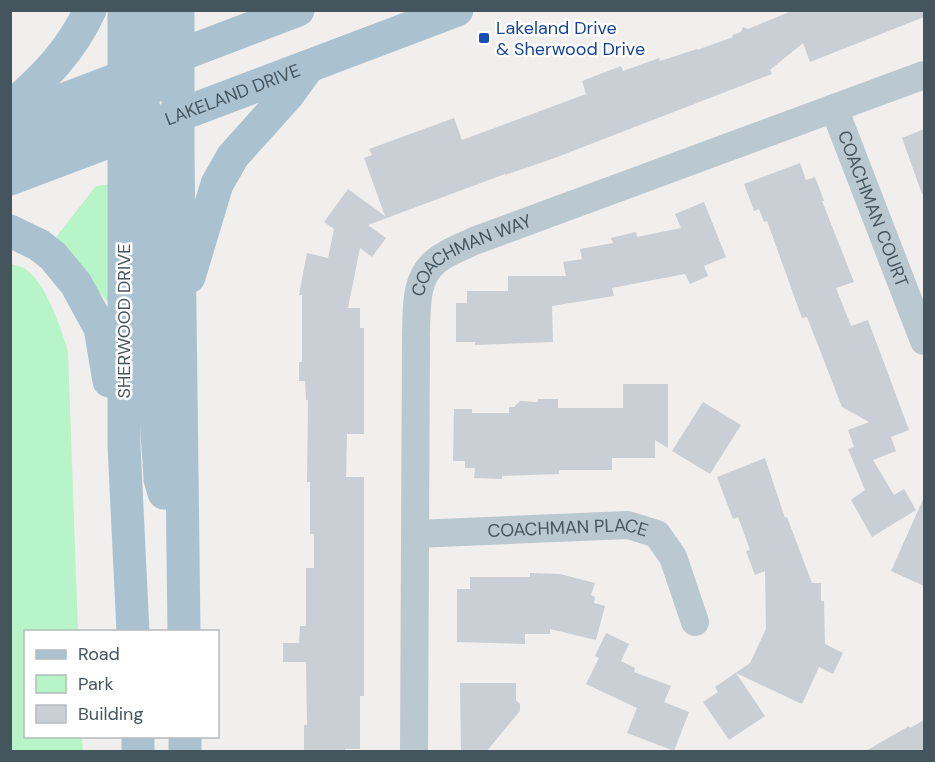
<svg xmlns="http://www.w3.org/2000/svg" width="935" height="762" viewBox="0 0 935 762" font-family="'DM Sans',sans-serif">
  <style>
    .green { fill: #b7f4c7 }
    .building { fill: #c9cfd4 }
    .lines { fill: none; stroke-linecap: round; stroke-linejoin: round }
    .minor { stroke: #bac8cf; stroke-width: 28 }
    .major { stroke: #aac2d0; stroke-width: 33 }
    .transit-dot { fill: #1a4fb4; stroke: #fff; stroke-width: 2 }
    .labels { text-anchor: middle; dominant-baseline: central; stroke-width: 5; stroke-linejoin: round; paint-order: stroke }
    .transit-label { font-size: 18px; fill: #164399; stroke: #fff; text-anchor: start }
    .street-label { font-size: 18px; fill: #44555e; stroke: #fff }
  </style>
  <rect width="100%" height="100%" fill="#f1eeee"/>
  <path class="green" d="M111 184 109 301H107L57 243V236L96 186Z
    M11 264C17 265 23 267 28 271 46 285 62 330 68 352L78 631 26 632V736L82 737 83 751H11Z"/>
  <path class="building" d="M794 10H924V17L810 62 803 43 770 70 772 74 552 159 505 175V174L368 225 386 238 372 257 360 248 348 308H360V328H364V434H347L346 477H364V696H360V749H345V752H304V725H307L306 662H283V643H299L300 626H306V568H314V534H310V482H307L308 400H306L305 381H299V362H302V295H299L307 253 328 258 334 229 324 222 348 189 385 216 364 158 372 155 369 149 454 118 462 140 586 94 582 81 621 66 623 71 659 58 660 61 697 49V50L733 37 732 35 741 32 743 27 748 29Z
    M924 129V194H922L902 138Z
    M800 163 806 180 815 177 824 201H822L854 282 836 288 851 326 868 320 909 430 891 437 896 451 873 460 894 495 904 489 916 510 872 537 851 500 865 490 848 449 854 447 848 430 869 422 842 407 807 317 802 318 767 221 764 222 759 209 754 211 744 184Z
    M704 202 726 257 704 266 708 276 690 284 685 274 612 288 614 296 552 306 553 342 475 345V342H456V303H467V291H508V276H566L563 262 582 259 580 249 613 243 611 238 636 232 637 237 681 228 675 214Z
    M623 384H668V448L655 440V458H612V470H559V474L502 476V479L474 478 475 468H465V461H453L454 409H472V413H509V407H514L520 401 538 402V399H558V408H623Z
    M703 402 741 425 710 474 672 451Z
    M765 458 785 518 787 517 812 583H821V601H824L825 644 843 653 833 674 819 667 802 704 736 673 765 716 729 740 703 702 718 692 715 687 750 663 766 629 765 571 755 575 746 551 750 550 738 517 733 519 717 477Z
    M924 497V586L891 571Z
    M530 573 560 574 595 583 591 595 595 597 594 603 605 606 596 640 550 629V634H525V644L457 642V589H470V577H530Z
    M606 633 629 644 621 661 635 668 634 672 671 686 664 702 689 712 674 751 627 733 637 708 586 684 599 658 595 656Z
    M460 683H516V700L520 704V711L486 752H461Z
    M924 720V752H864L909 726 910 728Z"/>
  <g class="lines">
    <g class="minor">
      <path id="s1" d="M834 108 924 341"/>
      <path id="s2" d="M416 534 628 525 657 534 673 557 695 622"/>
      <path id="s3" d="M414 752 416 335C417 309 414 279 436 261 447 252 462 247 474 241L924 75"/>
    </g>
    <g class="major">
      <path d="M124 10V445L133 632"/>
      <path d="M152 10V67L155 86"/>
      <path d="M178 10V152L184 632"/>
      <path d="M127 81 140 95 147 119 148 286 160 479 164 493"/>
      <path d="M10 108C44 77 70 53 90 10"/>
      <path d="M10 120 298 10"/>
      <path d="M10 149 124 103 141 94"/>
      <path id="s4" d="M10 179 457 10"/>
      <path d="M10 231 39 245 53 256 76 284 100 328 109 381"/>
      <path d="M189 277 217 184 233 156 287 96 308 67"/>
      <path d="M138 736V752"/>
      <path d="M185 736V752"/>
    </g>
  </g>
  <rect class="transit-dot" x="478" y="32" width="12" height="12" rx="3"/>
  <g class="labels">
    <g class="transit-label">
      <text x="496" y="28">Lakeland Drive<tspan x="496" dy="21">&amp; Sherwood Drive</tspan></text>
    </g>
    <g class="street-label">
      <text stroke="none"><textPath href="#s4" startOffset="238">LAKELAND DRIVE</textPath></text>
      <text stroke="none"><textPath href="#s1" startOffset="108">COACHMAN COURT</textPath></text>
      <text stroke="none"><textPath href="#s3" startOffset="528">COACHMAN WAY</textPath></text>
      <text transform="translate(124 321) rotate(-90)">SHERWOOD DRIVE</text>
      <text stroke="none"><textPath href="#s2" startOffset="152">COACHMAN PLACE</textPath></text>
    </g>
  </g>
  <rect width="935" height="762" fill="none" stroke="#44555e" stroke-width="24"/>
  <rect x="24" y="630" width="195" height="108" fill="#ffffff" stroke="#b4bbbf" stroke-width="1.5"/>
  <rect x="36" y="650" width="30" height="9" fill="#aac2d0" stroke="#b4bbbf" stroke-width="1.5"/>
  <text x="78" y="660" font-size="18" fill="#44555e">Road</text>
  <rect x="36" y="675" width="30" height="18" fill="#b7f4c7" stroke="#b4bbbf" stroke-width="1.5"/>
  <text x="78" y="690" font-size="18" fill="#44555e">Park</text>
  <rect x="36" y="705" width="30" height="18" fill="#c9cfd4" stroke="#b4bbbf" stroke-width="1.5"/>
  <text x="78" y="720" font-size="18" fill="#44555e">Building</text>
</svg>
